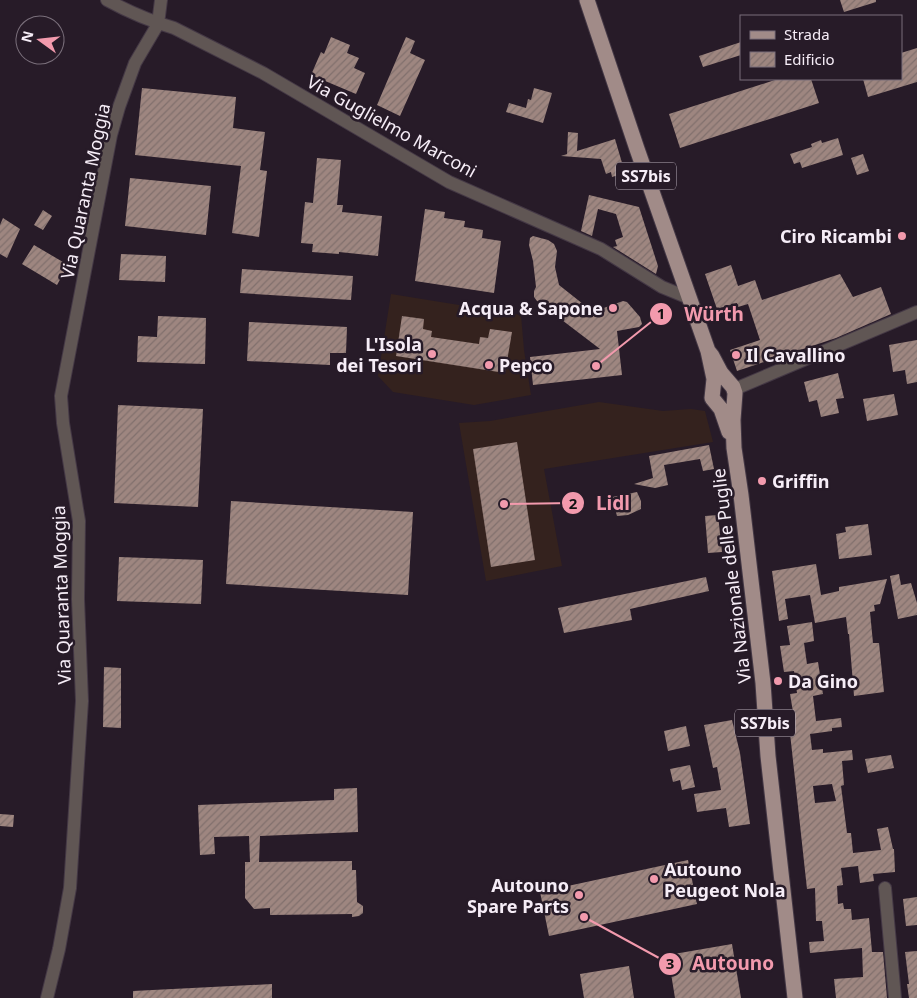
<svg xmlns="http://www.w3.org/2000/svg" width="917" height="998" viewBox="0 0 917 998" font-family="'Noto Sans',sans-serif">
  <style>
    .commercial { fill: #34221e }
    .building { fill: url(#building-hatch); fill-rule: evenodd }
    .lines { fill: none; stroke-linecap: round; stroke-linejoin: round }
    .minor-casing { stroke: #443845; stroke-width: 14 }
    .major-casing { stroke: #443845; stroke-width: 17 }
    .minor { stroke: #605654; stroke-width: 12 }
    .major { stroke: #a18b88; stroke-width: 15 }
    .poi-dot { fill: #f29aad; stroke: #271b28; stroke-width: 2 }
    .labels { text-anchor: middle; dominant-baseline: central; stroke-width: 5; stroke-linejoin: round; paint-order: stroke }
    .shield { fill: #271b28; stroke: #b8aeb9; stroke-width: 1 }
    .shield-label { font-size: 16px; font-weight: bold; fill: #f6edf7 }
    .street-label { font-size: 18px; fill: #f6edf7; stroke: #271b28 }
    .poi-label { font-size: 18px; font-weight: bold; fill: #f6edf7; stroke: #271b28; text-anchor: start }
    .leader { fill: none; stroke: #f29aad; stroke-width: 2 }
    .callout-dot { fill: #f29aad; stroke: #271b28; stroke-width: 2 }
    .mark-label { font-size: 15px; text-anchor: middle; font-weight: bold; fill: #111 }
    .callout-label { font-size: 19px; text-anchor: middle; font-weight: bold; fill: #f29aad; stroke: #271b28; stroke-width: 5; stroke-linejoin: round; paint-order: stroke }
  </style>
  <defs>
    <pattern id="building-hatch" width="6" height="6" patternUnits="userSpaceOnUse" patternTransform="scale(1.25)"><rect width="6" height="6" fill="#9e8680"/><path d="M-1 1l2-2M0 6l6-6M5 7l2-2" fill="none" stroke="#81706d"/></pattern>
  </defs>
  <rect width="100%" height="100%" fill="#271b28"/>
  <path class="commercial" d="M391 294 521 315 524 350 531 395 474 405 393 392 378 376Z
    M599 402 663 411 691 409 705 411 713 442 544 469 562 566 486 581 459 423 490 421Z"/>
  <path class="building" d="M840 0H876V2L844 12Z
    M331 37 350 45 347 53 359 58 354 68 365 73 356 94 311 75 321 52 324 54Z
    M406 37 415 41 410 53 425 60 400 116 377 105Z
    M741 42V55L703 67 699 56Z
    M917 48V82L868 97 863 79H901V53Z
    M778 79H811L819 103 680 148 669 114Z
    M142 88 236 97 233 128 265 132 260 170 267 171 259 237 232 233 241 166 135 155Z
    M534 88 552 93 543 123 506 112 509 103 526 108 528 99 531 100Z
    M568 132 578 133 577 151 615 139 625 173 612 177 611 172 606 174 601 159 561 156 567 154Z
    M838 138 843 155 802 168 800 162 794 164 790 154 812 147 811 144 821 140 822 143Z
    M863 154 869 171 857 175 851 158Z
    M317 158 341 160 337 205H343L342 212 382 216 378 256 339 252V254L312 252 313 244 301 243 305 202 313 203Z
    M130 178 211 186 206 235 125 226Z
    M589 195 639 207 658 266 656 274 613 247 617 246 615 240 623 237 616 214 598 209 592 236 581 231Z
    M425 209 445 212 444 218 465 221 464 227 483 230 482 238 501 241 494 293 415 281Z
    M43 210 52 216 43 230 34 225Z
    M3 218 20 229 7 258 0 254V225Z
    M533 236 548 240 554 244 557 251 555 267 559 285 583 304 590 308 601 309 623 301 627 302 640 317 642 324 639 327 617 331 622 375 533 385 530 357 600 349 537 301 534 297V291L536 287 533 261 529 245 530 238Z
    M34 245 68 265 57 285 22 264Z
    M121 254 166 256 165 282 119 280Z
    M731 265 738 286 755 280 762 300 840 274 853 297 881 287 891 314 836 338 737 371 730 350 760 340 748 304 738 307 737 303 717 309 705 274Z
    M242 269 353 276 351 300 240 293Z
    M158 316 206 318 205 364 137 362 138 336 157 337Z
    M402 316 424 319 423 329 432 331 431 337 479 344 480 337 488 338 490 329 512 332 505 373 396 356Z
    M249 322 347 327 346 353H330V365L247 361Z
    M917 340V382L907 384 905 370 893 372 889 345Z
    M838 373 844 398 836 399 839 413 821 417 817 400 809 402 804 382Z
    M894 394 898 415 867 421 863 399Z
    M118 405 203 409 198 507 114 503Z
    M517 442 535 560 491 567 473 449Z
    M709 445 714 469 703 471 700 459 664 465 668 485 655 488 634 484 653 478 649 456Z
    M637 492 641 501V509L628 515 617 516 612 497Z
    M231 501 413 512 408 595 226 584Z
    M718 515 722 552 708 553 705 516Z
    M868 524 872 555 839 559 836 534 846 532 845 527Z
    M119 557 203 560 201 604 117 601Z
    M816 564 821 595 839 591V587L887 579 880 604 874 605 875 611 870 612 873 643H879L884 692 854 696 849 634H848L846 617 815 623 810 595 785 599 788 619 779 621 772 571Z
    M899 574 901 585 911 583 917 603V615L898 619 890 576Z
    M706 577 709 591 630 609 632 620 564 633 558 608Z
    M812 622 814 641 804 643 807 664 818 662 823 694 813 696 816 721 841 718 842 727 832 728V731L810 734 812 750 823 749V753L852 750 853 760 842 761 844 785 841 786 847 833H851L853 853 881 850 877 829 888 827 893 849H894L895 872 873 874 874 881 860 883 858 866 841 868 843 885 837 886 838 904 843 903 844 909H851L852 920 869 918 872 952H883L887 998H836L834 979 863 977 862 948 810 953 809 942 824 941 822 921H816L815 888 807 889 789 724H795L790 694 797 693 794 671 784 672 780 646 790 645 787 626ZM832 784 836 801 815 803 813 786Z
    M104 667 121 668V728L103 727Z
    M732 720 740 753 750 824 729 827 726 808 697 812 694 794 721 790 717 767 713 768 704 725Z
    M686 726 690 746 668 751 664 731Z
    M891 755 894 768 868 773 865 759Z
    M690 765 695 787 682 790 680 780 673 782 670 769Z
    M357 788 358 832 260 836 259 862 352 861V870H356L357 902 363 906V913L359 916 352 917V914L270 915V908L254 909 245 898V862H250L249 836 214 837 215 854 200 855 198 805 334 800V789Z
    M0 814 14 815 13 827 0 826Z
    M688 860 697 904 549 936 540 892Z
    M917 897V925L906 926 903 899Z
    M732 944 741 998H675L668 955Z
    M917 951V998H909L907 984H909L905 952Z
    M629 966 634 998H584L580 974Z
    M272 984V998H133V991Z"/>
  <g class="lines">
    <defs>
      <path id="minor" d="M107 0C129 12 150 21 174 28L263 73 449 182 601 249 662 287 689 298
        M735 389 917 312
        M885 888 895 998
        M47 998 59 949 70 888 82 701 78 599 79 521 63 423 61 396 111 135 119 107 135 63 158 24 161 0"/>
      <path id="major" d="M587 0 637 149 708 351 714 379 712 398 721 409 729 432
        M708 351 712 356 721 373 733 387 735 393 733 420 734 448 741 495 763 683 768 756 795 998"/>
    </defs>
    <use href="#minor" class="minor-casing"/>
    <use href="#major" class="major-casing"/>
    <use href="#minor" class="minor"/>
    <use href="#major" class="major"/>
  </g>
  <g class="poi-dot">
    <circle cx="902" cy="236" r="5"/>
    <circle cx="613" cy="308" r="5"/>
    <circle cx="432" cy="354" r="5"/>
    <circle cx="736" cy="355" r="5"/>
    <circle cx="489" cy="365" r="5"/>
    <circle cx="762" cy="481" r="5"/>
    <circle cx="778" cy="681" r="5"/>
    <circle cx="654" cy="879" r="5"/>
    <circle cx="579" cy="895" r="5"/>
  </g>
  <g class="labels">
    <g class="shield">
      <rect x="616" y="162.5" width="60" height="27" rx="4"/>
      <rect x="735" y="709.5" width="60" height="27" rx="4"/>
    </g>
    <g class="shield-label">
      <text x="646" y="176">SS7bis</text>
      <text x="765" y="723">SS7bis</text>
    </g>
    <g class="street-label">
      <text transform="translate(392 126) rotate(29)">Via Guglielmo Marconi</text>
      <text transform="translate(85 191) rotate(-78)">Via Quaranta Moggia</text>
      <text transform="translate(731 576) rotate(-97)">Via Nazionale delle Puglie</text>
      <text transform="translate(61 595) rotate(-92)">Via Quaranta Moggia</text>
    </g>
    <g class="poi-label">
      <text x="892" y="236" text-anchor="end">Ciro Ricambi</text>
      <text x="603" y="308" text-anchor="end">Acqua &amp; Sapone</text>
      <text x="422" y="344" text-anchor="end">L'Isola<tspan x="422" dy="21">dei Tesori</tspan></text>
      <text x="746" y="355">Il Cavallino</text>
      <text x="499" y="365">Pepco</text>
      <text x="772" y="481">Griffin</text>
      <text x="788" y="681">Da Gino</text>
      <text x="664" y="869">Autouno<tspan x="664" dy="21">Peugeot Nola</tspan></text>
      <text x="569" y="885" text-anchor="end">Autouno<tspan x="569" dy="21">Spare Parts</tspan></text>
    </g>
  </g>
  <path class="leader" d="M596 366L661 314M504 504L573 503M584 917L670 964"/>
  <g class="callout-dot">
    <circle cx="596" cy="366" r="5"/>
    <circle cx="504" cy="504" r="5"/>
    <circle cx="584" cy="917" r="5"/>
    <circle cx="661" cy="314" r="12"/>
    <circle cx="573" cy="503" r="12"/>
    <circle cx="670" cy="964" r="12"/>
  </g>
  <g class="mark-label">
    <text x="661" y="319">1</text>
    <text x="573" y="509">2</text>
    <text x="670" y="969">3</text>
  </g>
  <g class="callout-label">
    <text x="714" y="321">Würth</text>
    <text x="613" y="510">Lidl</text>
    <text x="733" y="970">Autouno</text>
  </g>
  <rect x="740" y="15" width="162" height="65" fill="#271b28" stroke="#7a6f7b"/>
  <rect x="750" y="31" width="25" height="8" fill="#a18b88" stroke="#7a6f7b"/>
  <text x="784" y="40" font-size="15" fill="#f6edf7">Strada</text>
  <rect x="750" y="52" width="25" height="15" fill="url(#building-hatch)" stroke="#7a6f7b"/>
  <text x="784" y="65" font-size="15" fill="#f6edf7">Edificio</text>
  <g transform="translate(40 40) rotate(285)"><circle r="24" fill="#271b28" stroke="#7a6f7b"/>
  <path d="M0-4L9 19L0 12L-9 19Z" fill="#f29aad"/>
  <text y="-8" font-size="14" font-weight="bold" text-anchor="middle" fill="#f6edf7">N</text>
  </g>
</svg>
